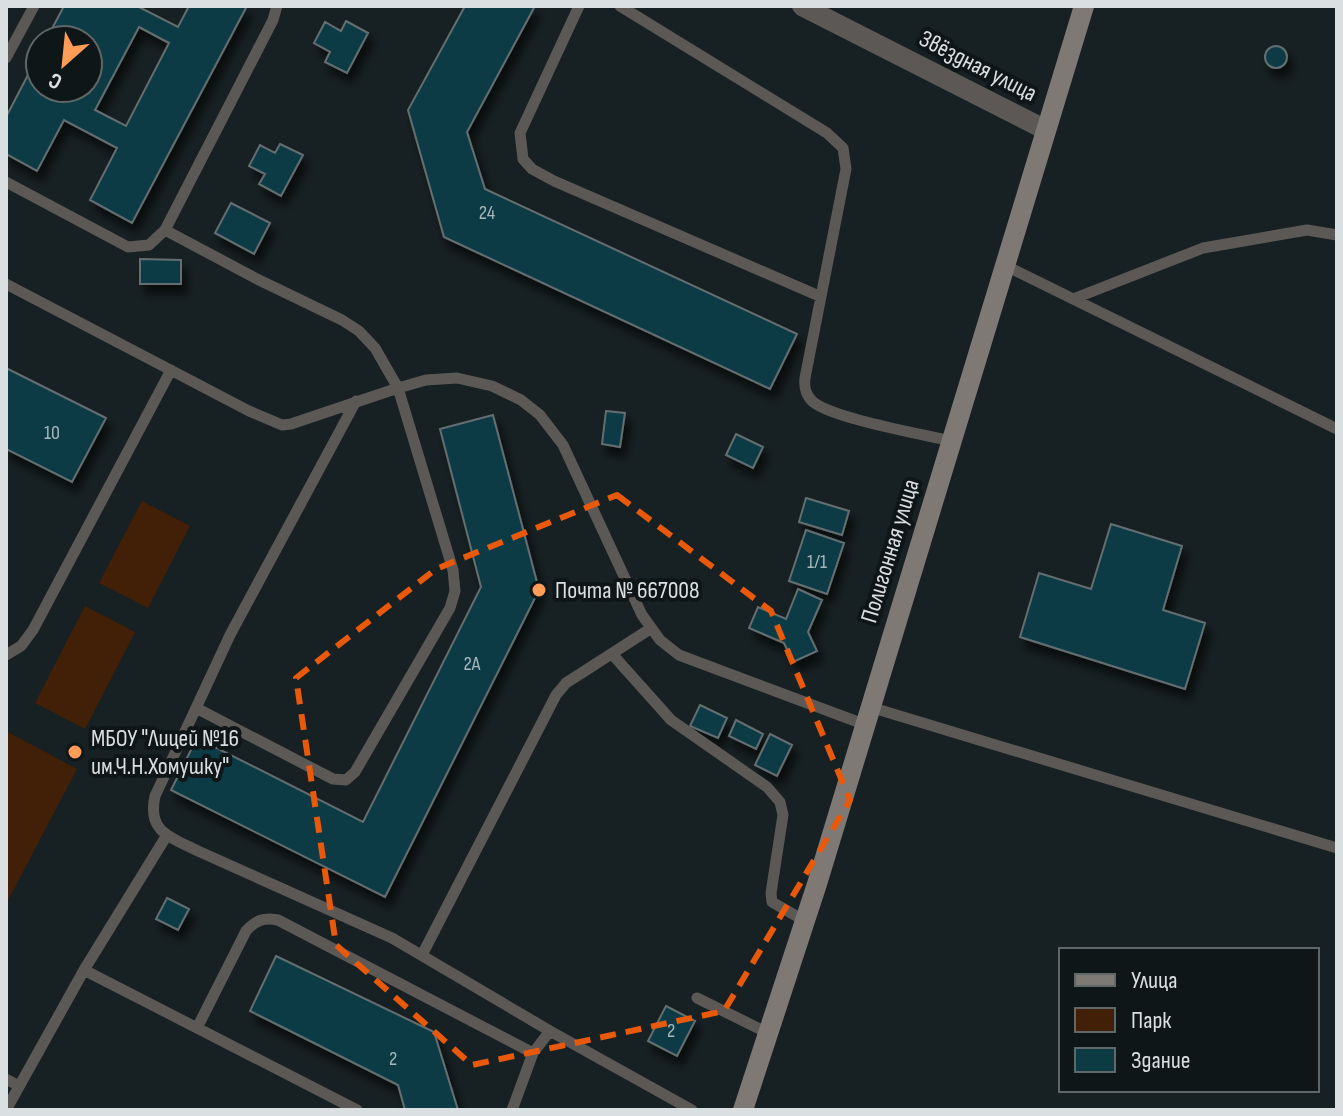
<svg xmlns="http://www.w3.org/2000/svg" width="1343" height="1116" viewBox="0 0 1343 1116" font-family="'Sofia Sans Condensed',sans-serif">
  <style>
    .green { fill: #412007 }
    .building { fill: #0d3b44; stroke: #646e71; stroke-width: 2; fill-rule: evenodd; filter: url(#shadow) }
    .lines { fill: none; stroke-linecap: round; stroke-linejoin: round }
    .lane { stroke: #5c5856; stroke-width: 11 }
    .street { stroke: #5c5856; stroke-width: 20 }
    .secondary { stroke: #7f7975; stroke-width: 20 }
    .marked { fill: none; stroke: #e8590c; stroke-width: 6; stroke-dasharray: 16 10; stroke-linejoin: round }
    .poi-dot { fill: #fe9c58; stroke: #0e1618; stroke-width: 3 }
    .labels { text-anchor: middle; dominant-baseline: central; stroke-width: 8; stroke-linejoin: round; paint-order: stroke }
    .number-label { font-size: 20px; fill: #a7b7ba }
    .street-label { font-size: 24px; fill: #dae0e1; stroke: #0e1618 }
    .poi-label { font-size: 24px; fill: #dae0e1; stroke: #0e1618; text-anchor: start }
  </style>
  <defs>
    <filter id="shadow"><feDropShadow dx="5" dy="9" stdDeviation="4" flood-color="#0009"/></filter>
  </defs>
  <rect width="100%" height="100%" fill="#172022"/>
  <path class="green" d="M142 501 190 526 148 608 99 583Z
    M85 606 135 632 85 729 35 703Z
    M6 731 77 769 6 904Z"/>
  <path class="building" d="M64 6H137L178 27 189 6H247L132 223 90 200 117 148 64 120 37 171 6 154V117L40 52V88H88V40H46ZM139 27 169 43 126 126 95 110Z
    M465 6H535L467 132 485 189 797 334 770 389 444 237 408 110Z
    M346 21 368 33 347 73 325 62 330 52 314 43 325 22 341 31Z
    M1265 57a11 11 0 1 1 22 0a11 11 0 1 1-22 0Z
    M280 144 303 155 281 196 259 184 265 174 249 166 260 145 275 153Z
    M231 203 270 223 254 254 215 233Z
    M140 259 181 260V284H140Z
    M6 368 106 418 72 482 6 449Z
    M606 411 625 413 620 447 602 444Z
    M493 415 539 590 385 897 171 790 197 738 363 822 481 587 440 429Z
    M736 434 763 447 753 468 726 455Z
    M806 498 849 511 842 535 799 522Z
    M1111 524 1182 546 1163 610 1205 623 1185 689 1020 637 1039 573 1091 589Z
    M806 530 844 543 827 594 789 581Z
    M798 589 822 600 808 632 817 651 793 662 784 643 749 628 758 607 786 619Z
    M700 705 727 718 718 738 690 726Z
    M736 720 763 734 756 749 729 736Z
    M770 734 792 745 777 776 755 765Z
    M167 898 189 909 178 930 156 919Z
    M276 956 434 1032 458 1110H405L398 1085 250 1011Z
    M666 1006 695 1021 677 1056 648 1041Z"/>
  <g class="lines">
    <path class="lane" d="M579 6 520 133 523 159 532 169 554 181 819 296
      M620 6 827 133 843 148 846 169 805 378C804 387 805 394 812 401 830 418 922 434 950 441
      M6 58 34 6
      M6 182 128 247 149 245 165 230
      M1004 265 1337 429
      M6 284 249 411 282 425 291 424 398 388 426 380 457 378 492 386 521 400 540 415 563 445 642 615 660 640 679 655 866 725
      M1073 299 1203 248 1307 230 1337 235
      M356 401 230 635 155 796C147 832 170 837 198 851L392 938 550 1031 692 1110
      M612 654 671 720 767 787 780 802 783 815 771 893 772 902 805 921
      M6 655 21 646 33 630 171 370
      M870 707 1337 848
      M196 708 333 779 346 780 355 772 450 608 455 591 453 570 398 388 375 348 359 331 342 320 257 279 165 230 273 20 277 6
      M167 835 84 970 357 1110
      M422 955 556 695 566 683 650 629
      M697 998 768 1033
      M197 1028 246 931C256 920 264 917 278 920L533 1053
      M6 1079 19 1086
      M6 1110 84 970
      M512 1110 533 1053 550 1031"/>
    <path class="street" d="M802 6 1044 129"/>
    <path class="secondary" d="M743 1110 817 884 1084 6"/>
  </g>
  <path class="marked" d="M617 495 771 611 850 800 724 1011 472 1065 336 945 296 678 436 569Z"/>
  <g class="poi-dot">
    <circle cx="539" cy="590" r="8"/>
    <circle cx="75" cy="752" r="8"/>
  </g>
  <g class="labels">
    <g class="number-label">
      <text x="487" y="213">24</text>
      <text x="52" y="433">10</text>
      <text x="817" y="562">1/1</text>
      <text x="472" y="664">2А</text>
      <text x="671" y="1031">2</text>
      <text x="393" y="1059">2</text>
    </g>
    <g class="street-label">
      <text transform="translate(978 66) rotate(27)">Звёздная улица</text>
      <text transform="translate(890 551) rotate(-73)">Полигонная улица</text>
    </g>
    <g class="poi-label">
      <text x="555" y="590">Почта № 667008</text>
      <text x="91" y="738">МБОУ "Лицей №16<tspan x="91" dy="28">им.Ч.Н.Хомушку"</tspan></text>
    </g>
  </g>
  <rect width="1343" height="1116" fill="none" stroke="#dae0e1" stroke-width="16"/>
  <rect x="1059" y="948" width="260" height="144" fill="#0e1618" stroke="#606768" stroke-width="2"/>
  <rect x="1075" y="974" width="40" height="12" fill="#7f7975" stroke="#606768" stroke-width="2"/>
  <text x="1131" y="988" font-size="24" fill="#dae0e1">Улица</text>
  <rect x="1075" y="1008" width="40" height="24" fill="#412007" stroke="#606768" stroke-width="2"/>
  <text x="1131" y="1028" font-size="24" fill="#dae0e1">Парк</text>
  <rect x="1075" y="1048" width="40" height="24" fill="#0d3b44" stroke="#606768" stroke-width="2"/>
  <text x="1131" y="1068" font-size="24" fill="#dae0e1">Здание</text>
  <g transform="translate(64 64) rotate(207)"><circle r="38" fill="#0e1618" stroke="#606768" stroke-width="2"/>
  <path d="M0-6L14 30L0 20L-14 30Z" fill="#fe9c58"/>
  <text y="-12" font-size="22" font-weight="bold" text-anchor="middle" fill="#dae0e1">С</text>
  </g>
</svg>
